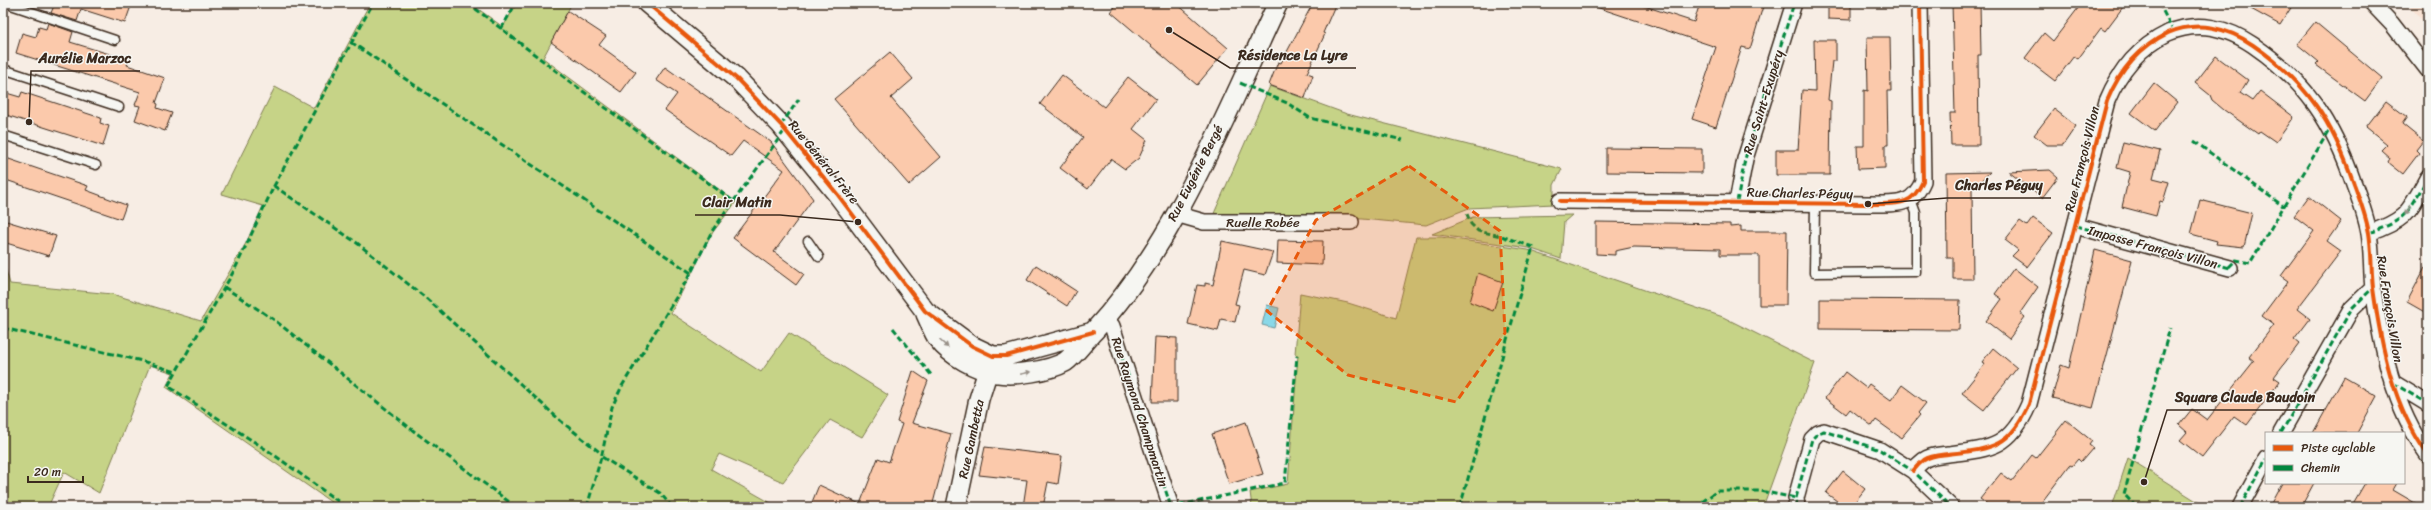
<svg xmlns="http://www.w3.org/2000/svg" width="2431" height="510" viewBox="0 0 2431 510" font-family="Sriracha,sans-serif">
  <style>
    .built { fill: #f8e2d3 }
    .green { fill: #c6d387; stroke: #807e52 }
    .water { fill: #89d8e8; stroke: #6a9297 }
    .building { fill: #fbc9ab; stroke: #3b2a1e }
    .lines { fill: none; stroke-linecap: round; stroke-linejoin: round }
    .service-casing { stroke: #3b2a1e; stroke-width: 11 }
    .minor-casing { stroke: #3b2a1e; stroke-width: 18 }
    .tertiary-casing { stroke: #3b2a1e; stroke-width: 22 }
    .service { stroke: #f6f6f2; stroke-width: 8 }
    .minor { stroke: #f6f6f2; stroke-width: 15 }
    .tertiary { stroke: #f6f6f2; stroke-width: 19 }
    .quiet { stroke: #00873e; stroke-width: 3; stroke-dasharray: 6 3; stroke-linecap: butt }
    .cycleway-casing { stroke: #f6f6f2; stroke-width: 6 }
    .cycleway { stroke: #e8590c; stroke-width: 4 }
    .oneway { fill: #989088 }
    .marked { fill: #e8590c; fill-opacity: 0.2; stroke: #e8590c; stroke-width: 3; stroke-dasharray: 8 5; stroke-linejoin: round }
    .labels { text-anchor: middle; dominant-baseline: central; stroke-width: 3; stroke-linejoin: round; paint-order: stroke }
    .street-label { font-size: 13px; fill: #3b2a1e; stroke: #f6f6f2 }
    .leader { fill: none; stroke: #3b2a1e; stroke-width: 1.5 }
    .callout-dot { fill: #3b2a1e; stroke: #f6f6f2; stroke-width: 1.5 }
    .callout-label { font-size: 14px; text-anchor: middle; font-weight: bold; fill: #3b2a1e; stroke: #f6f6f2; stroke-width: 3; stroke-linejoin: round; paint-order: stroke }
  </style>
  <rect width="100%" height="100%" fill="#f7ede4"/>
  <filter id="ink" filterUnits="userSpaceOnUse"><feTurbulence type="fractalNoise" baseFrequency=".025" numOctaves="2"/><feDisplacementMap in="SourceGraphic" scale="8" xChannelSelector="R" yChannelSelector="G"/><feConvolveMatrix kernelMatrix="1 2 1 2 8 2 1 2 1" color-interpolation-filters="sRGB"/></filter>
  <g filter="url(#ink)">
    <path class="built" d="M2406 3H2428V27L2413 10Z"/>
    <path class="green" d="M370 3H470L503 27 517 3H572L543 58 736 202 713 232 671 313 761 372 789 333 888 395 862 437 830 420 783 482 719 454 711 469 778 507H338L166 387 173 373 150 365 99 493 64 472 48 507H3V260L10 284 112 294 201 321 246 243 263 206 222 194 275 87 314 108Z
      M1270 86 1347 114 1562 169 1554 185V204L1469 208 1426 225 1351 218H1212Z
      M1572 215 1564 222 1561 259 1529 248 1432 234 1473 217Z
      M1416 237H1441L1528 250 1723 317 1815 363 1763 507H1252L1250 492 1288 484 1298 355 1295 354 1300 293 1348 303 1396 318Z
      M2128 458 2206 507H2112Z"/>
    <path class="water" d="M1267 305 1279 308 1274 328 1262 325Z"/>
    <path class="building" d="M55 3H132L125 23 81 9 77 21 51 13Z
      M1118 3H1176L1228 48 1197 85 1111 12Z
      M1313 3H1336L1323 33 1325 34 1307 73 1313 75 1305 98 1269 85 1278 62 1281 63Z
      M1593 3H1635L1694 22 1700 3H1764L1750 49 1742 47 1716 127 1692 119 1716 47 1593 6Z
      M1828 3H1851V20L1828 19Z
      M1952 3H1980L1981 55H1978L1979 145H1951L1950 113H1955Z
      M2082 3H2126L2105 31 2101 28 2078 59 2074 56 2055 81 2025 58 2044 33 2053 41Z
      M2240 3H2294L2280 25Z
      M568 11 606 36 599 45 636 72 621 92 551 42Z
      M2315 22 2382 78 2365 101 2316 65 2319 62 2297 44Z
      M48 23 73 32 70 42 129 60 127 65 165 78 156 103 158 104 157 108 172 113 165 131 135 120 140 106 135 105 140 92 16 53 22 33 36 37 39 27 46 29Z
      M1867 37H1890L1891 91H1887L1888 145H1885V168L1858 169 1857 146H1864V90L1868 91Z
      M1814 40H1836V61H1832L1828 100 1831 101 1830 175H1776V150H1798L1802 90 1815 91Z
      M890 52 913 79 891 98 941 157 909 185 834 99Z
      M2216 56 2248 80 2240 93 2252 101 2260 91 2294 117 2276 142 2260 131 2258 134 2224 110 2212 100 2210 95 2195 83Z
      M665 67 771 142 813 199 774 252 804 274 796 285 733 238 784 170 743 141 731 156 665 110 677 94 656 80Z
      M1062 75 1104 107 1128 77 1156 99 1133 129 1147 140 1139 158 1125 169 1111 159 1088 189 1060 168 1083 137 1040 104Z
      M2154 83 2177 102 2155 131 2131 113Z
      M3 92 20 97 22 92 101 118 100 123 109 126 103 146 3 114Z
      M2386 101 2407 117 2402 124 2423 141 2416 150 2419 153 2403 174 2388 162 2390 158 2381 150 2387 144 2366 127Z
      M2054 109 2076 126 2063 145H2047L2034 135Z
      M2123 142 2160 151 2153 178 2169 182 2163 202 2160 201 2156 216 2122 207 2130 172 2117 168Z
      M1606 148 1702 149V173L1606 172Z
      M3 157 88 186 86 190 126 205 121 219 3 179Z
      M2050 170 2058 177 2042 198 2009 172Z
      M1990 172 1972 189 1973 279H1953V258H1947L1946 173Z
      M2309 196 2341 221 2327 241 2341 251 2297 309 2310 319 2294 340 2299 344 2274 377 2280 381 2247 425 2234 416 2202 457 2180 440 2187 432 2179 425 2192 409 2207 420 2254 361 2249 357 2274 325 2262 316 2288 281 2281 276 2314 231 2294 216Z
      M2200 200 2252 213 2244 247 2216 244 2217 241 2191 234Z
      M2033 218 2053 233 2027 267 2012 256 2018 250 2005 240 2020 221 2027 226Z
      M3 220 56 236 49 256 3 242Z
      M1596 222 1730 224V227L1741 226V231H1787L1786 305H1759V255H1720V249L1634 247 1615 251V255L1596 254Z
      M1278 240 1323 241 1322 265 1277 263Z
      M1222 241 1273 252 1265 275 1244 270 1235 304 1239 305 1235 322 1221 319 1218 331 1188 324 1197 285 1205 286V283L1213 285Z
      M2095 250 2132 260 2093 408 2052 398 2061 365 2069 368Z
      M2428 262V314L2407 302Z
      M1036 265 1076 291 1067 306 1027 280Z
      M2014 268 2038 287 2020 313 2025 317 2009 339 1986 321 2002 299 1995 294Z
      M1478 273 1503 282 1493 311 1470 302Z
      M1820 299 1960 300 1959 330 1820 329Z
      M1155 337 1177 338V402H1152Z
      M1993 348 2017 368 1984 410 1962 393 1985 364 1982 362Z
      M913 371 928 381 912 423 951 434 932 507H810L819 485 860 504 878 458 889 462 902 424 897 422Z
      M1845 372 1866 388 1869 384 1891 400 1902 385 1926 403 1918 413 1920 415 1901 438 1876 420 1872 426 1850 409 1846 414 1825 398Z
      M2344 377 2377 396 2357 433H2313Z
      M2066 420 2092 441 2089 445 2093 448 2081 462 2078 459 2072 466 2070 465 2038 507H1991L1980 499 2001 473 2012 481 2032 455 2036 458Z
      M1246 422 1263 474 1229 484 1212 434Z
      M985 447 1062 456 1058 484 1048 482 1043 507H1023L1027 480 979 475Z
      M1843 471 1865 489 1851 507H1845L1826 493Z
      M2282 483H2314L2301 507H2269Z
      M2365 483H2397L2393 490 2422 507H2351Z"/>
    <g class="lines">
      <defs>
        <path id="service" d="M5 3 115 40
          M3 69 119 107
          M3 135 96 165
          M1815 203 1814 273 1916 272V213L1911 199
          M808 241 819 257"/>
        <path id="minor" d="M2372 3 2392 24 2428 70
          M1560 201 1868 204C1894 203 1911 209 1923 181L1920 3
          M1737 202 1745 159 1794 3
          M1176 214 1204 222H1351
          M2076 226 2230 268
          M2369 233C2409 219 2408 212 2428 177
          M1104 319 1112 326 1171 507
          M2392 382 2428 404
          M2281 433 2352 308 2373 288
          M1913 471C1916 467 1920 463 1924 460 1931 455 1940 455 1948 454 1991 449 2010 448 2029 404L2107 101C2119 72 2139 47 2168 33 2198 20 2228 28 2253 45 2307 82 2333 123 2354 184 2360 200 2366 216 2369 233 2372 251 2371 270 2373 288 2381 346 2393 407 2428 455
          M1797 507 1796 498 1812 439 1818 433 1824 431 1880 450 1913 471 1951 507
          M2240 507 2266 459"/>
        <path id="tertiary" d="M647 3 737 79 781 125 838 195 925 311 972 346 993 356H1006L1093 332
          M926 314C930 322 933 332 938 339 951 356 977 370 997 373 1014 376 1049 371 1065 362 1075 355 1085 340 1094 331 1177 241 1226 113 1278 3
          M956 507 979 399 991 361"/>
      </defs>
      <use href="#service" class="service-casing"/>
      <use href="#minor" class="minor-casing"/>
      <use href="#tertiary" class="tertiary-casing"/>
      <use href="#service" class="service"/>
      <use href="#minor" class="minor"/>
      <use href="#tertiary" class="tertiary"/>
      <path class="quiet" d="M468 3 569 81 733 201
        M2159 3 2173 31
        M501 29 516 3
        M351 42 691 273
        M1240 83 1287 103 1310 118 1403 140
        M781 125 799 99
        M2194 141 2283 206
        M274 186 357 243 427 299 562 422 602 454
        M1737 202 1745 159 1794 3
        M2076 226 2230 268
        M2369 233C2409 219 2408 212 2428 177
        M2229 267 2236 260 2250 263 2331 127
        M224 287 273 319 415 432 516 507
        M3 328 142 361 176 372
        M893 328 932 376
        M1121 354 1171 507
        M2393 383 2428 404
        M2281 433 2352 308 2373 288
        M602 457 660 493 672 507
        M346 507 270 452 168 386 235 269 274 186 373 3
        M587 507 602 454 612 407 622 386 691 273 712 231 785 130
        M1171 507 1285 483 1297 356
        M1460 507 1533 247 1501 236 1478 231 1471 224 1467 214
        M1695 507 1717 491H1760L1796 498
        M1797 507 1796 498 1812 439 1818 433 1824 431 1880 450 1913 471 1951 507
        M2136 507 2124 494 2170 328
        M2240 507 2266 459"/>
      <defs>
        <path id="cycleway" d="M647 3 737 79 781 125 838 195 925 311 972 346 993 356H1006L1093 332
          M1560 201 1868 204C1894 203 1911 209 1923 181L1920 3
          M1913 471C1916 467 1920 463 1924 460 1931 455 1940 455 1948 454 1991 449 2010 448 2029 404L2107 101C2119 72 2139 47 2168 33 2198 20 2228 28 2253 45 2307 82 2333 123 2354 184 2360 200 2366 216 2369 233 2372 251 2371 270 2373 288 2381 346 2393 407 2428 455"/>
      </defs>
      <use href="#cycleway" class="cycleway-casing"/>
      <use href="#cycleway" class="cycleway"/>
    </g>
    <defs><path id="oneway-solid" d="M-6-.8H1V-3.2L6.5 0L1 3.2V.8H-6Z"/></defs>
    <g class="oneway">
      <use href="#oneway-solid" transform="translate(2408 210) rotate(123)"/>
      <use href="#oneway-solid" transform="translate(944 344) rotate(42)"/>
      <use href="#oneway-solid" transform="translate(1026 373) rotate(-12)"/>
    </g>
  </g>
  <path class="marked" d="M1409 166 1500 231 1505 333 1456 402 1348 375 1267 311 1316 220Z"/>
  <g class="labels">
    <g class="street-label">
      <text transform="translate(1763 102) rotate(-73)">Rue Saint-Exupéry</text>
      <text transform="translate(2082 159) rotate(-76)">Rue François Villon</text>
      <text transform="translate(824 162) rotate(51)">Rue Général Frère</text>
      <text transform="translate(1195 173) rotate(-63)">Rue Eugénie Bergé</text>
      <text transform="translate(1800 193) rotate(1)">Rue Charles Péguy</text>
      <text x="1263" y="222">Ruelle Robée</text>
      <text transform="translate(2153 247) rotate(15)">Impasse François Villon</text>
      <text transform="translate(2390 309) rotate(81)">Rue François Villon</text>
      <text transform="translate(1140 412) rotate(72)">Rue Raymond Champmartin</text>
      <text transform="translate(971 439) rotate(-78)">Rue Gambetta</text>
    </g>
  </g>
  <path class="leader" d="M1169 30L1230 68H1356M29 122L31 71H140M1868 204L1947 198H2051M858 222L780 215H695M2144 482L2167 410H2324"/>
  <g class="callout-dot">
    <circle cx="1169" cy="30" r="4"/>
    <circle cx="29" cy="122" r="4"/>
    <circle cx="1868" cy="204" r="4"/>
    <circle cx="858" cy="222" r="4"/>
    <circle cx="2144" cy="482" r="4"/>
  </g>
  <g class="callout-label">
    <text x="1293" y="60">Résidence La Lyre</text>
    <text x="85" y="63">Aurélie Marzoc</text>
    <text x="1999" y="190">Charles Péguy</text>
    <text x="737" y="207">Clair Matin</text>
    <text x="2245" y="402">Square Claude Baudoin</text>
  </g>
  <rect width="2431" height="510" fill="none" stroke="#f6f6f2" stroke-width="16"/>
  <rect x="8" y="8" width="2415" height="494" fill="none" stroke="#3b2a1e" stroke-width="1.5" filter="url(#ink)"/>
  <rect x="2265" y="432" width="140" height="52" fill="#f6f6f2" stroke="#aba49d"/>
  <rect x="2273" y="445" width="20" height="6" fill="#e8590c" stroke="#aba49d"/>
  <text x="2301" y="452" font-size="12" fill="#3b2a1e">Piste cyclable</text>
  <rect x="2273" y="465" width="20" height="6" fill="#00873e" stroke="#aba49d"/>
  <text x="2301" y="472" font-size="12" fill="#3b2a1e">Chemin</text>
  <path d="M28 476v6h55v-6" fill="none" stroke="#3b2a1e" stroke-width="2"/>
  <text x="34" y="476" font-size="12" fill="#3b2a1e" stroke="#f6f6f2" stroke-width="3" paint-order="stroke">20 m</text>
</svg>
